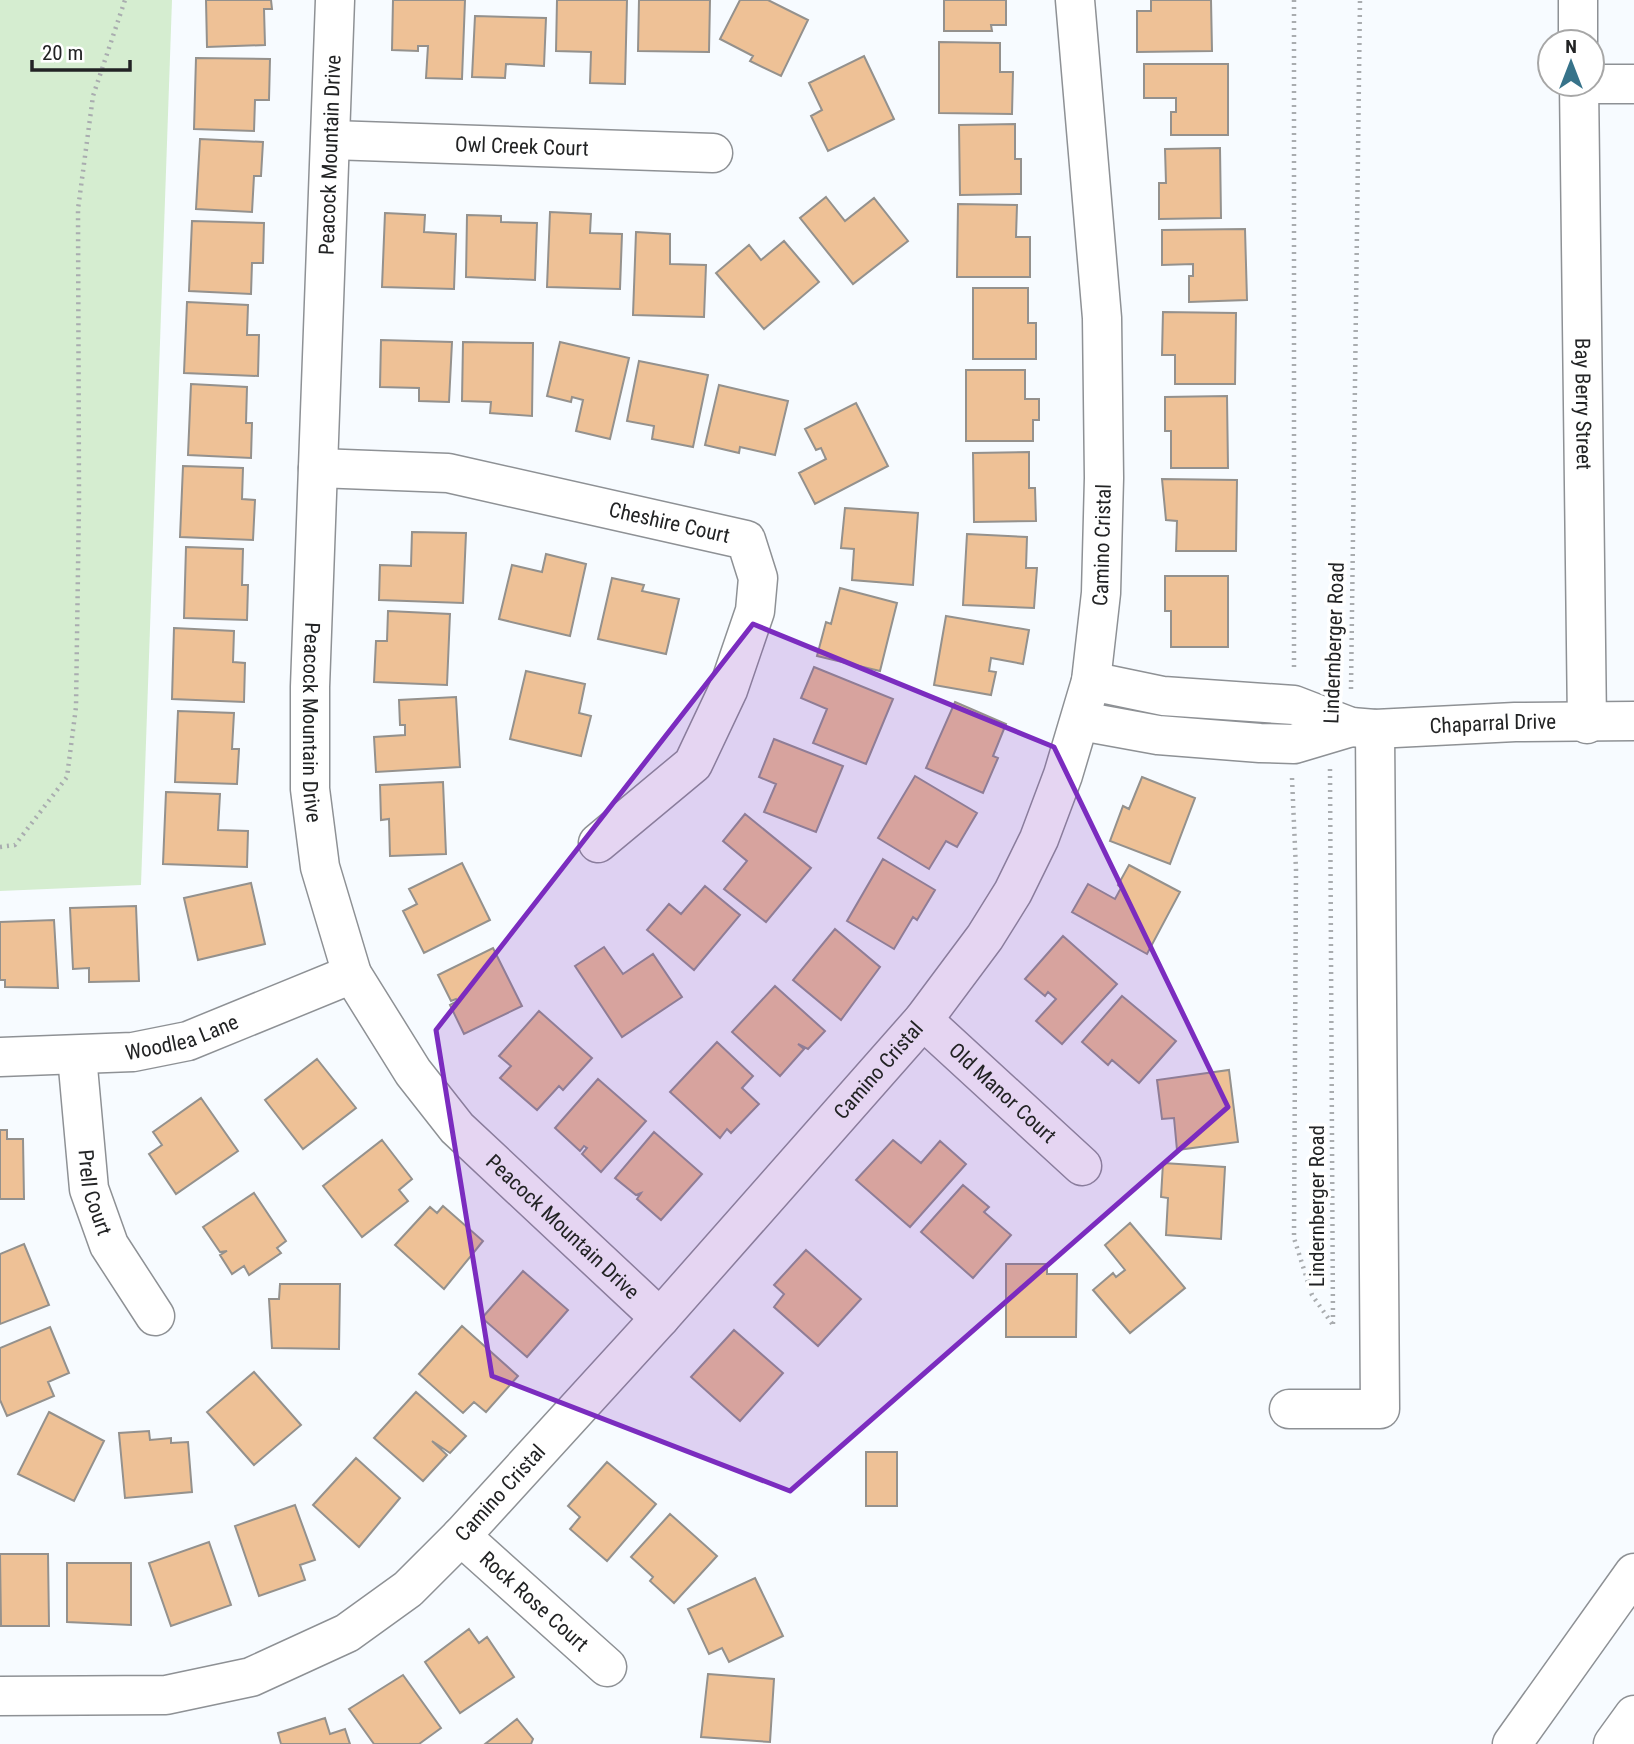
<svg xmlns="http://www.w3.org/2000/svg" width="1634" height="1744" viewBox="0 0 1634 1744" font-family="'Roboto Condensed',sans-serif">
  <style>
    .green { fill: #d5edd0 }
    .building { fill: #eec196; stroke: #94918d; stroke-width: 2 }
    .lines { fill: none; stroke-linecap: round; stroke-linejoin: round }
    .minor-casing { stroke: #8e9195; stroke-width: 41 }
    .major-casing { stroke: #8e9195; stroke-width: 41 }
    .path { stroke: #a9acaf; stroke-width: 4.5; stroke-dasharray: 2 5; stroke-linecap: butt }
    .minor { stroke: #fff; stroke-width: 38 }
    .major { stroke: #fff; stroke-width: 38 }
    .marked { fill: #7b2cbf; fill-opacity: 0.2; stroke: #7b2cbf; stroke-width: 5; stroke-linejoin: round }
    .labels { text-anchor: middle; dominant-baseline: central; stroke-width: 7; stroke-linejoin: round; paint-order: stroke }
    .street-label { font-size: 21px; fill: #222324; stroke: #fff }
  </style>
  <rect width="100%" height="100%" fill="#f7fbff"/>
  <path class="green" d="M0 0H172L141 885 0 891Z"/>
  <path class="building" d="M206 0H271L272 9H264L265 45 207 47Z
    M393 0H465L462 79 426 78 428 46H418V51L392 50Z
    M557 0H627L625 84 590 83 591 52 556 51Z
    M639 0H710L709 52 638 51Z
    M740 0H768L808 20 781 76 750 61 753 56 720 39Z
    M944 0H1006V25H991L992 31H944Z
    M1151 0H1211L1212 51 1137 52V11H1151Z
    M475 16 546 18 544 66 506 64 505 78 472 77Z
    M939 42 1000 43V72H1013L1012 114 939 113Z
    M864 56 894 119 828 151 811 116 822 110 809 83Z
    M196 58 270 59 269 100H255L254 131 194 129Z
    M1144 64H1228V135H1171V112H1176V98H1144Z
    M1015 124V159H1021V194L960 195 959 125Z
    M200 139 263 142 261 176H254L252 212 196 209Z
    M1220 148 1221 218 1159 219V183H1166L1165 149Z
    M826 197 845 221 874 198 908 241 853 284 800 218Z
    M958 204 1017 205 1016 237H1030V277H957Z
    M550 212 591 214 590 233 622 234 620 289 547 287Z
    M385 213 425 215 424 232 456 234 454 289 382 287Z
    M467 215 501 216V222L537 223 535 280 466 277Z
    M192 221 264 223 263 263H252L251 294 189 291Z
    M1245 229 1247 300 1189 302V276H1193V264L1162 265V230Z
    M636 232 670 234V264L706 265 704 317 633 315Z
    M784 241 819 282 764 329 716 273 749 245 761 260Z
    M973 288H1028V323H1036V359H973Z
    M187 302 248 305 247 335H259L258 376 184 373Z
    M1163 312 1236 313 1235 384H1175V355H1162Z
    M381 340 452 342 449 402 419 401V388L380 387Z
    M463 342 533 343 532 416 490 413 491 402 462 401Z
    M560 342 629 358 610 439 576 431 583 400 572 397 571 402 547 396Z
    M639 361 708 375 693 447 652 439 654 426 627 421Z
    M966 370H1025V399H1039V420H1033V441H966Z
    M191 384 247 387 246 423H252L251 458 188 455Z
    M719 385 788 401 775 455 740 447 739 453 705 445Z
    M1227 396 1228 468H1171V431H1165V397Z
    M856 403 888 466 815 504 799 473 826 459 821 448 816 450 805 429Z
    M1029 452V488H1035L1036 521 974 522 973 453Z
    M183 466 243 468 242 499 255 500 253 540 180 537Z
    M1162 479 1237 480 1236 551H1176L1177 521 1166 520Z
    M845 508 918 513 913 585 852 580 854 549 841 548Z
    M412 532 466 533 463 603 379 600 380 565 411 566Z
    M967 534 1027 537 1026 568H1037L1034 608 963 605Z
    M186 547 243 549 242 585H248L247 620 184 618Z
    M546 554 586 564 570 636 499 619 512 565 542 572Z
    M1165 576H1228V647H1171V611H1165Z
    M612 578 644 585 642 591 679 599 666 654 598 639Z
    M840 588 897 603 880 671 817 656 826 622 831 624Z
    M388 611 450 614 447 685 374 682 376 641H387Z
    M946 616 1029 630 1023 664 991 658 989 671 996 672 991 695 934 685Z
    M174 628 234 631 233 662 245 663 244 702 172 699Z
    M814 667 893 699 866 764 813 743 827 709 801 698Z
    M526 671 585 684 579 713 591 716 581 756 510 739Z
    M456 697 460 767 376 772 374 737 405 735V725H400L399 700Z
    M955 702 1006 724 993 756 998 758 983 793 926 768Z
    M178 711 234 713 232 749H239L237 784 175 782Z
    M774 739 843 766 816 832 764 812 776 784 759 777Z
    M915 776 977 813 957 847 946 841 929 869 878 838Z
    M1142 777 1195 798 1170 864 1110 841 1123 806 1129 809Z
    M443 782 446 854 390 856 389 819 381 820 380 785Z
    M166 792 220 794 218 830 248 831 247 867 163 864Z
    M745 814 811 868 766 922 724 889 747 861 723 841Z
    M883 859 935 890 917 920 913 917 894 949 847 921Z
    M462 863 490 920 424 953 403 911 417 904 409 889Z
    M1129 865 1180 892 1147 954 1072 912 1088 884 1115 899 1121 888 1118 885Z
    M251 883 265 944 198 960 184 898Z
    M705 886 740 915 694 970 647 930 669 904 681 914Z
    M136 906 139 981 89 982V968L73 969 70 908Z
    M54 920 58 988 5 987V980H0V922Z
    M835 929 880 967 841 1020 793 980Z
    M1063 936 1117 984 1062 1044 1036 1021 1056 999 1048 992 1045 996 1025 979Z
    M604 947 623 974 653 954 682 997 622 1037 575 966Z
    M493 948 522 1006 464 1034 450 1005 457 1001 456 999 451 1001 438 975Z
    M775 986 825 1031 808 1049 798 1044 804 1049 780 1076 732 1032Z
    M1122 996 1176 1041 1139 1083 1112 1060 1108 1065 1082 1042Z
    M539 1011 592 1058 563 1090 559 1086 537 1110 500 1078 511 1066 499 1056Z
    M717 1042 753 1076 742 1088 759 1104 731 1133 727 1129 720 1138 670 1092Z
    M317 1059 356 1108 303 1149 265 1100Z
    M1229 1070 1238 1142 1177 1150 1174 1118 1162 1119 1157 1080Z
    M598 1079 646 1121 601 1172 582 1154 587 1148 584 1146 580 1151 555 1128Z
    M201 1098 238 1151 176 1194 149 1154 162 1145 153 1132Z
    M0 1130H7V1139H23L24 1199H0Z
    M654 1132 702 1174 661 1220 637 1199 641 1193 636 1195 615 1178Z
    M382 1140 412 1179 399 1190 408 1201 362 1237 323 1186Z
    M893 1140 921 1163 940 1141 966 1164 910 1227 856 1180Z
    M1163 1163 1225 1167 1221 1239 1166 1235 1168 1198 1161 1197Z
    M963 1185 989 1207 984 1212 1011 1235 973 1278 921 1232Z
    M254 1193 286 1241 277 1248 281 1253 249 1275 244 1266 232 1274 220 1255 227 1251 220 1252 203 1227Z
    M443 1206 483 1241 444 1289 395 1245 430 1207 437 1213Z
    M1130 1223 1185 1288 1130 1333 1093 1290 1113 1273 1116 1277 1125 1270 1105 1245Z
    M24 1244 49 1305 0 1324V1254Z
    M806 1250 861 1299 818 1346 774 1307 784 1294 774 1285Z
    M1006 1264H1047V1274H1077L1076 1337H1006Z
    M523 1271 568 1310 527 1357 482 1318Z
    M280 1284H340L339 1349 272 1348 269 1299H279Z
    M462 1326 518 1376 486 1412 474 1402 463 1413 419 1374Z
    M50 1327 69 1373 48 1382 54 1396 7 1416 0 1400V1348Z
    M734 1330 783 1373 740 1421 691 1377Z
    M254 1372 301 1425 254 1465 207 1412Z
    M416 1392 466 1436 450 1453 432 1441 447 1455 423 1481 374 1438Z
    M49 1412 104 1441 74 1501 18 1474Z
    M149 1431 150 1440 171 1438V1443L188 1442 192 1492 125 1498 119 1433Z
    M866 1452H897V1506H866Z
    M356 1458 400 1498 359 1547 313 1505Z
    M607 1462 656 1504 607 1561 570 1529 580 1517 568 1506Z
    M295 1505 315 1560 300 1565 305 1580 259 1596 235 1526Z
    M670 1514 717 1556 674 1603 650 1581 653 1577 631 1557Z
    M209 1542 231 1605 171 1626 149 1563Z
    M0 1554H48L49 1626H1Z
    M67 1563H131V1625L67 1622Z
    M755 1578 783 1636 729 1662 722 1648 709 1654 688 1609Z
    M469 1629 479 1643 487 1637 514 1677 460 1713 425 1662Z
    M708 1674 774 1679 770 1742 701 1737Z
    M403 1675 441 1728 419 1744H374L349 1709Z
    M325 1718 330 1734 345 1729 350 1744H281L278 1733Z
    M517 1719 533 1739 531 1744H485Z"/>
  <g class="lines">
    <defs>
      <g id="minor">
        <path id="s1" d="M335 0 310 687V789L320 867 352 974 413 1072 457 1128 660 1318"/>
        <path d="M1578 0V42"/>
        <path id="s2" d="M1579 84 1587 724"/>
        <path d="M1579 84H1634"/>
        <path id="s3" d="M331 140 713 153"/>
        <path id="s4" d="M318 468 448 473 746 540 758 578 755 611 728 690 693 764 598 843"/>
        <path id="s5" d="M1091 681 1163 696 1294 705 1351 727 1375 729 1515 722 1634 721"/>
        <path d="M1081 721 1158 735 1260 743 1294 744 1351 727"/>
        <path id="s6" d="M923 1020 1082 1166"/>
        <path id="s7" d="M77 1056 89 1189 109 1245 155 1316"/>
        <path id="s8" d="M0 1057 133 1052 188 1041 352 974"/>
        <path d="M1289 1409H1380L1375 729"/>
        <path id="s9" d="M461 1536 607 1667"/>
        <path id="s10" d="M0 1696 166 1695 251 1677 347 1633 408 1589 461 1536 660 1318 923 1020 985 937 1013 892 1039 839 1063 775 1091 681 1101 593 1104 478 1102 318 1075 0"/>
      </g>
      <path id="major" d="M1512 1744 1634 1573
        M1613 1744 1634 1715"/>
    </defs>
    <use href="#minor" class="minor-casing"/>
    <use href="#major" class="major-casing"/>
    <path class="path" d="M1294 0V671
      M1351 689 1360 0
      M1330 769 1333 1324
      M1292 778 1296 870 1294 1238 1312 1295 1333 1325
      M0 847 15 845 67 777 76 707 79 500 78 209 93 96 125 0"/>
    <use href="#minor" class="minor"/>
    <use href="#major" class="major"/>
  </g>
  <path class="marked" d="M753 624 1054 747 1228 1107 790 1491 492 1376 436 1030Z"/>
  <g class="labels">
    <g class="street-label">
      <text stroke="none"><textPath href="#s3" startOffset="191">Owl Creek Court</textPath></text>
      <text transform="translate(330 155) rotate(-88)">Peacock Mountain Drive</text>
      <text stroke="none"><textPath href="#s2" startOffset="320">Bay Berry Street</textPath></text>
      <text stroke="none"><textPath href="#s4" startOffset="357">Cheshire Court</textPath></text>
      <text stroke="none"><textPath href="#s10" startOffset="1720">Camino Cristal</textPath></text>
      <text transform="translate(1334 643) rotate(-88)">Lindernberger Road</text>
      <text stroke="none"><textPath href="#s1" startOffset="723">Peacock Mountain Drive</textPath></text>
      <text stroke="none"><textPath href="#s5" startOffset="408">Chaparral Drive</textPath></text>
      <text stroke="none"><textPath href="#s8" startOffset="184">Woodlea Lane</textPath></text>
      <text stroke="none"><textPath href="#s10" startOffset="1134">Camino Cristal</textPath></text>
      <text stroke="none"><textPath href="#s6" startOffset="108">Old Manor Court</textPath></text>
      <text stroke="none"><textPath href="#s7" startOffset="138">Prell Court</textPath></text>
      <text transform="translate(1317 1206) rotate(-90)">Lindernberger Road</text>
      <text stroke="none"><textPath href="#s1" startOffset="1311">Peacock Mountain Drive</textPath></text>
      <text stroke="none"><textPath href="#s10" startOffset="567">Camino Cristal</textPath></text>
      <text stroke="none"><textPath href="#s9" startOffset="98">Rock Rose Court</textPath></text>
    </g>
  </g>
  <g transform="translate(1571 63)"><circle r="33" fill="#ffffff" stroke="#a7a7a7" stroke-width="2"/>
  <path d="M0-5L12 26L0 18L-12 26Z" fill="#37738a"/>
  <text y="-10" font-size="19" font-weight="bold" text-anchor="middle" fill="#222324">N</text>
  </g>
  <path d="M32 60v10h98v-10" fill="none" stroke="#222324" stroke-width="3.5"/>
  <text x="42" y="60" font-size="21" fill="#222324" stroke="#ffffff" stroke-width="5" paint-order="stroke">20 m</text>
</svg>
